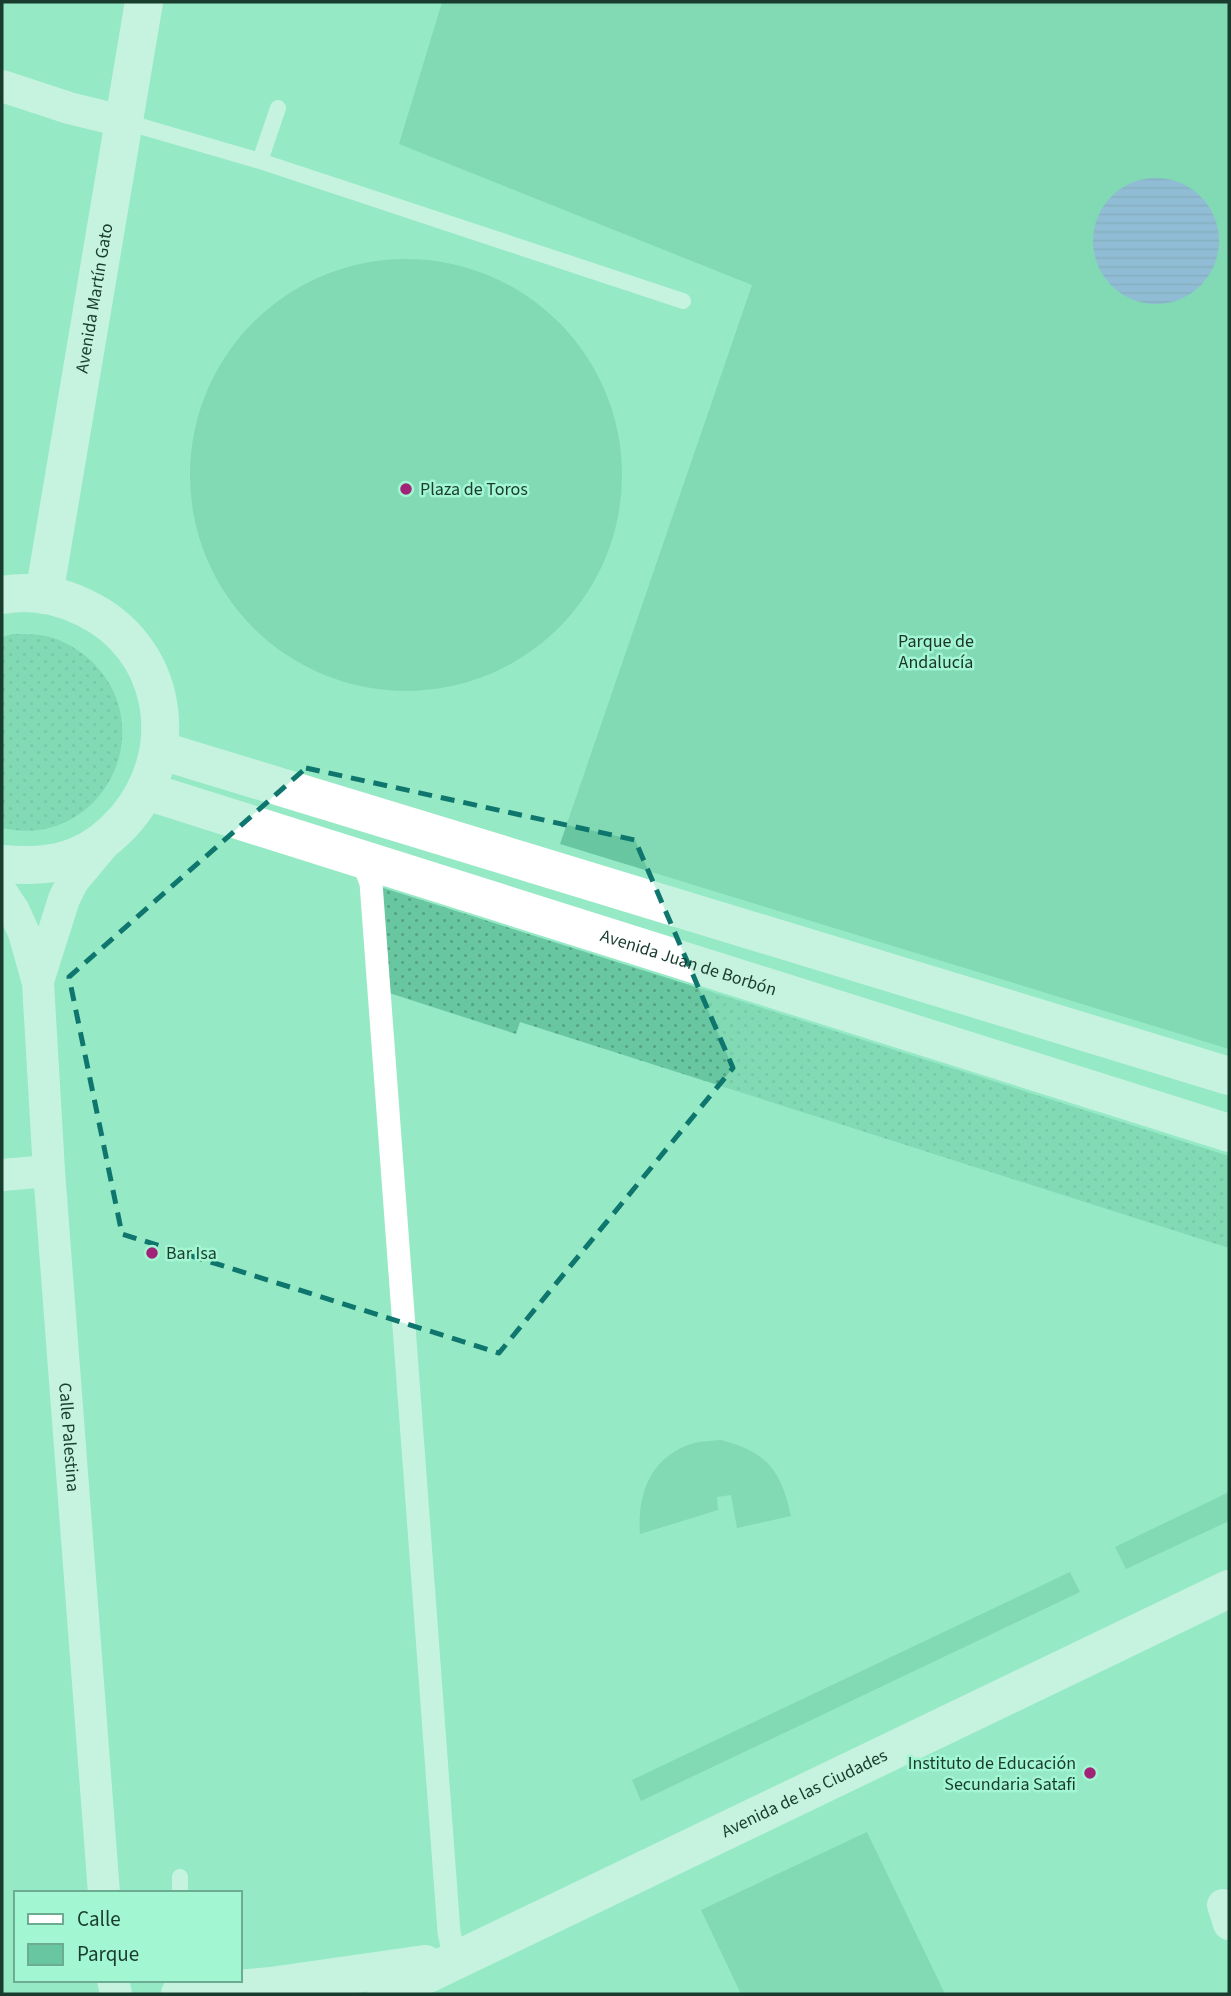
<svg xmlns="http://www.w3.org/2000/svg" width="1231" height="1996" viewBox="0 0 1231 1996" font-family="'Source Sans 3',sans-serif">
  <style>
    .green { fill: #68c7a1 }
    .garden { fill: url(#garden-dots) }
    .water { fill: url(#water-rules) }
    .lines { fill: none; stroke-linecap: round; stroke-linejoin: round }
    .service { stroke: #fff; stroke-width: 16 }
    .pedestrian { stroke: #fff; stroke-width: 23 }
    .minor { stroke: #fff; stroke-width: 32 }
    .tertiary { stroke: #fff; stroke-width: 38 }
    .marked { fill: none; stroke: #0f766e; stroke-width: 5; stroke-dasharray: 14 9; stroke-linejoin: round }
    .poi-dot { fill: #a12377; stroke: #a3f6d2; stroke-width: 2.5 }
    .labels { text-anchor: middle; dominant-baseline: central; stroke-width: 5; stroke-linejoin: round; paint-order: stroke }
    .street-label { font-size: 18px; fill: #193c2e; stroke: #a3f6d2 }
    .poi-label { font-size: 18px; fill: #193c2e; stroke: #a3f6d2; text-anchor: start }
    .park-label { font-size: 18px; fill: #1b3329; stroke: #a3f6d2 }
  </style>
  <defs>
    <pattern id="garden-dots" width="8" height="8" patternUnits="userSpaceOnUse" patternTransform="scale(1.75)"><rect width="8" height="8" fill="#68c7a1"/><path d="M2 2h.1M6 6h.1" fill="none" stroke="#55a384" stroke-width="1.8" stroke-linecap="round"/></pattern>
    <pattern id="water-rules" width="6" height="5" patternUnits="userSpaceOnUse" patternTransform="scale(1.75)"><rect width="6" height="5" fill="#8d85e9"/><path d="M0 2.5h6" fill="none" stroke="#726ebd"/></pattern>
  </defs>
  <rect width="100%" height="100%" fill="#96e9c5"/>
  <path class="green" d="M442 2H1229V1049L560 844 752 285 399 144Z
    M190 475a216 216 0 1 1 432 0a216 216 0 1 1-432 0Z
    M721 1440C767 1452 781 1470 791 1516L737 1528 731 1495 717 1497 718 1510 640 1534C637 1493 651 1456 694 1443 702 1441 712 1441 721 1440Z
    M1229 1492V1521L1126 1569 1115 1547Z
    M1070 1572 1080 1592 641 1801 632 1780Z
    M867 1832 945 1994H741L701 1910Z"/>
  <path class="garden" d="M13 634C24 634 35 634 46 636 61 639 76 648 88 658 165 726 102 851 2 828V637Z
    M371 884 1229 1156V1248L520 1022 516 1034 380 990Z"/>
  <path class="water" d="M1093 241a63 63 0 1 1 126 0a63 63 0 1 1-126 0Z"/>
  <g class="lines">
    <path class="service" d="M126 122 260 161 683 301
      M260 161 278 108
      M180 1893V1877"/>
    <path class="pedestrian" d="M362 859 371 883 449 1932 455 1960"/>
    <g class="minor">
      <path d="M2 86 69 108 126 122"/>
      <path id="s1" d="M2 893 14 911 24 933 38 983 49 1171 104 1893"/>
      <path d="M38 981 64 899 73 881 104 844"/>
      <path d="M2 1175 49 1171"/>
      <path d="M1223 1905 1229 1924"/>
      <path d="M113 1980 116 1994"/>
    </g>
    <g class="tertiary">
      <path d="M2 595C30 590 59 595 85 608 167 647 184 751 126 819 113 834 95 849 75 857 51 866 27 866 2 864"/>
      <path id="s2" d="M44 595 144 2"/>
      <path d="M159 750 1229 1076"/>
      <path id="s3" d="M146 791 1229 1133"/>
      <path d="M180 1994 271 1986 425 1964"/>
      <path id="s4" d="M386 1994 1229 1589"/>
    </g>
  </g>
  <path d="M0 0H1231V1996H0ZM306 768 635 840 733 1068 499 1353 122 1234 69 977Z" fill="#96e9c5" fill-opacity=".55" fill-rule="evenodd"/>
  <path class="marked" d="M306 768 635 840 733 1068 499 1353 122 1234 69 977Z"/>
  <g class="poi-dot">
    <circle cx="406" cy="489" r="7"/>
    <circle cx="152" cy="1253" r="7"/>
    <circle cx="1090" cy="1773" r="7"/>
  </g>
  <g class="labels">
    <g class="street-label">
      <text stroke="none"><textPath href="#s2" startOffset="301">Avenida Martín Gato</textPath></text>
      <text stroke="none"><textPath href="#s3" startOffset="569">Avenida Juan de Borbón</textPath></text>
      <text stroke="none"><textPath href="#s1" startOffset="553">Calle Palestina</textPath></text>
      <text stroke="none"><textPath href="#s4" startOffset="464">Avenida de las Ciudades</textPath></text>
    </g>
    <g class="poi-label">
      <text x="420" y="489">Plaza de Toros</text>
      <text x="166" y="1253">Bar Isa</text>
      <text x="1076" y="1763" text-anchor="end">Instituto de Educación<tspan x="1076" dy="21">Secundaria Satafi</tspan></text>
    </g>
    <g class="park-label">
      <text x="936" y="641">Parque de<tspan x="936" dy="21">Andalucía</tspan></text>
    </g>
  </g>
  <rect width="1231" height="1996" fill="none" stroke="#193c2e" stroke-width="7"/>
  <rect x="14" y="1891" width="228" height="91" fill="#a3f6d2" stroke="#6cac90" stroke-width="2"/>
  <rect x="28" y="1914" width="35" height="10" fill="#ffffff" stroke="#6cac90" stroke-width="2"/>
  <text x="77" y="1926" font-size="21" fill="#193c2e">Calle</text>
  <rect x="28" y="1944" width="35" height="21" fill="#68c7a1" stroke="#6cac90" stroke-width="2"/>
  <text x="77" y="1961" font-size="21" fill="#193c2e">Parque</text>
</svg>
